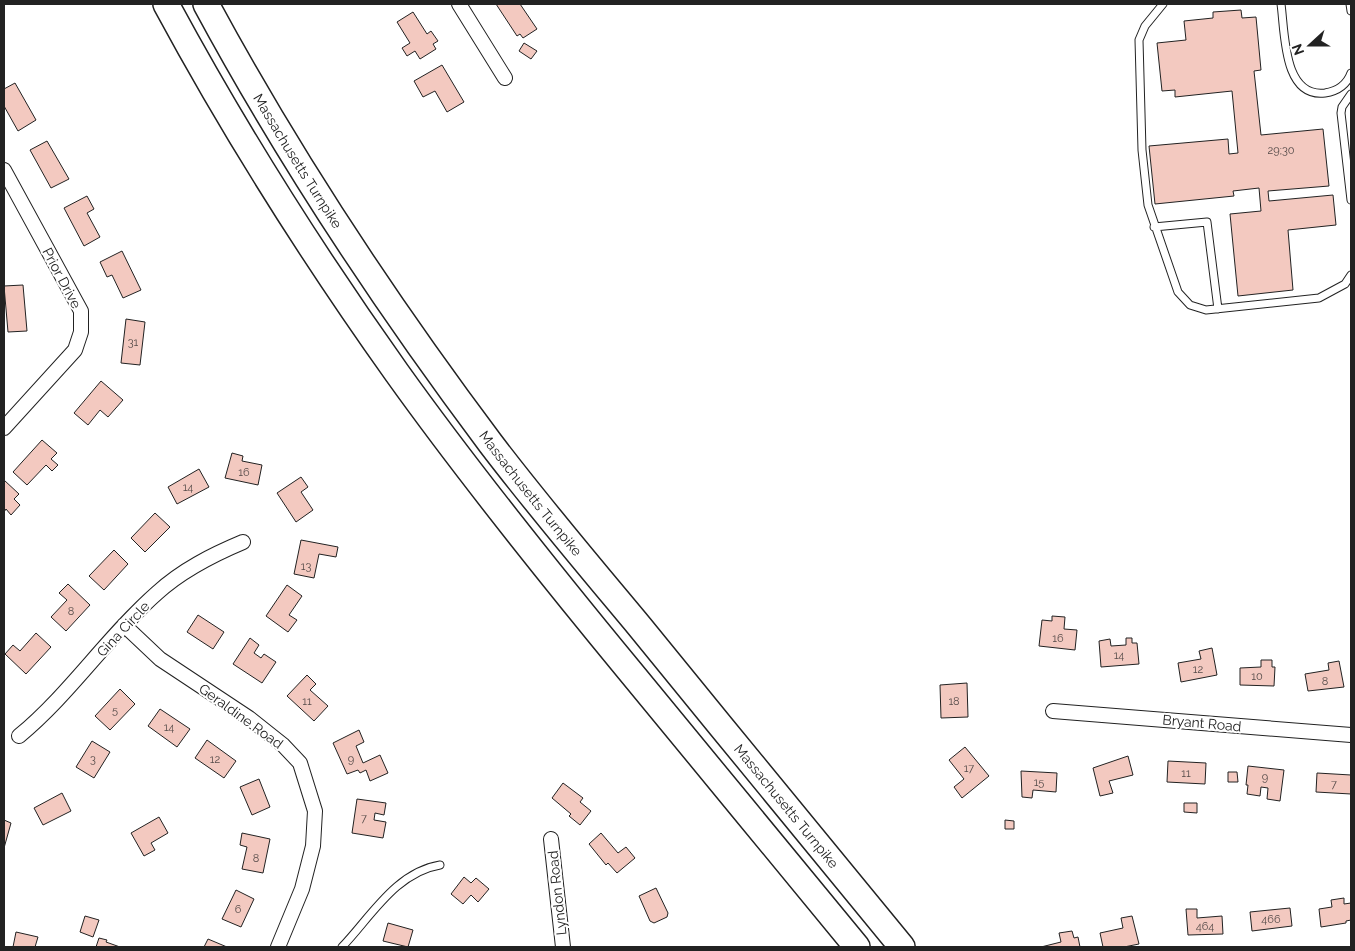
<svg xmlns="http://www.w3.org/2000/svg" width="1355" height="951" viewBox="0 0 1355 951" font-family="Raleway,sans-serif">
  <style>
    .building { fill: #f3c9c0; stroke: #222 }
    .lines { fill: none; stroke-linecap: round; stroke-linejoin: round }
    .service-casing { stroke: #222; stroke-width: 9 }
    .minor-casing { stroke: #222; stroke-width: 16 }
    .motorway-casing { stroke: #222; stroke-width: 28 }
    .service { stroke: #fff; stroke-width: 7 }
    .minor { stroke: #fff; stroke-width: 14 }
    .motorway { stroke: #fff; stroke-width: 25 }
    .labels { text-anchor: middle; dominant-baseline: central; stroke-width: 4; stroke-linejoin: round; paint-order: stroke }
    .number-label { font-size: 11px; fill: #564c4a }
    .street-label { font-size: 14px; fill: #222; stroke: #fff }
  </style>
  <rect width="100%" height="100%" fill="#fff"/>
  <path class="building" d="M496 4H520L537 29 523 38 520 34 517 36Z
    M1241 10 1242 18 1256 17 1261 70 1254 71 1261 135 1323 129 1329 186 1268 191 1269 201 1333 195 1336 225 1288 230 1293 290 1238 296 1230 214 1261 211 1259 188 1233 191 1234 196 1155 204 1149 146 1228 139 1229 154 1238 153 1232 91 1175 97V90L1162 91 1157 43 1186 40 1184 21 1213 18V12Z
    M413 12 427 34 431 31 438 41 433 44 436 49 420 59 415 51 407 56 402 48 410 43 397 22Z
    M524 43 537 51 531 59 519 51Z
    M442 65 464 102 447 112 435 91 423 97 414 81Z
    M15 83 36 120 18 131 4 106V89Z
    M47 141 69 179 51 188 30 150Z
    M87 196 94 209 87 213 100 237 84 246 64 208Z
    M122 251 141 290 123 298 112 275 107 277 100 262Z
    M23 285 27 331 8 332 4 286Z
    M126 319 145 322 140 365 121 363Z
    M101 381 123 400 108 417 100 410 88 425 74 413Z
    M42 440 57 453 51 459 58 465 52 471 46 465 27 485 13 472Z
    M232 453 243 456 242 461 262 465 258 485 225 478Z
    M199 469 209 487 177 504 168 487Z
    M301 477 308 487 301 492 313 510 296 522 277 493Z
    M4 480 19 494 14 499 20 505 11 515 6 509 4 512Z
    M155 513 170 527 145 552 131 538Z
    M301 540 338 547 336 557 319 554 314 578 294 574Z
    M114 550 128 564 104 590 89 576Z
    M68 584 90 605 66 631 51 617 67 600 59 593Z
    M287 585 302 596 289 615 297 620 288 632 266 616Z
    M198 615 224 632 213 649 187 632Z
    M1052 616 1065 617 1064 629 1077 630 1075 650 1039 646 1042 620 1052 621Z
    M36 633 51 647 26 674 5 654 13 645 20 651Z
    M250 638 259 645 254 653 261 658 264 654 276 662 262 683 233 664Z
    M1126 638H1132V643H1137L1139 664 1101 667 1099 641 1110 639 1111 646 1126 645Z
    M1212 648 1217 675 1181 682 1178 663 1201 659 1199 651Z
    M1261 660H1272V667H1275L1274 686 1240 685V668L1261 667Z
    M1339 661 1344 687 1308 691 1305 674 1329 670 1328 663Z
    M307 675 316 684 310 690 328 706 314 721 287 696Z
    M967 683 968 717 941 718 940 685Z
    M120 689 135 704 110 730 95 716Z
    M160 709 190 729 177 747 148 726Z
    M359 730 364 742 356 746 363 763 380 755 388 773 370 781 366 770 360 773 358 770 347 774 333 743Z
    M207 740 236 761 224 778 195 758Z
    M92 741 110 752 94 778 76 767Z
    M965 747 989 776 962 798 954 787 964 779 949 760Z
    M1128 756 1133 775 1109 781 1113 793 1100 796 1093 768Z
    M1168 761 1206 763 1205 784 1167 782Z
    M1248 766 1284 770 1280 801 1267 799 1268 788 1261 787 1260 796 1247 794 1248 785H1246Z
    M1021 771 1057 773 1056 792 1033 790 1032 798 1022 797Z
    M1228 772H1237L1238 782H1228Z
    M1317 773 1351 775V794L1316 792Z
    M259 779 270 807 252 815 240 787Z
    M563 783 583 798 580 802 591 811 580 825 569 816 571 814 552 798Z
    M62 793 71 811 43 825 34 808Z
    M357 799 386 803 384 815 375 813 374 820 386 822 383 838 352 833Z
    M1184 803H1197V813L1184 812Z
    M159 817 168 833 151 843 155 850 144 856 131 833Z
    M4 820 11 823 4 848Z
    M1005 820 1014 821V829H1005Z
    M242 833 270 839 263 873 242 869 247 847 240 845Z
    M601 833 618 853 626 847 635 858 617 873 608 863 606 865 589 844Z
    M464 877 471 883 476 878 489 889 478 902 471 895 463 904 451 894Z
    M656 888 668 913 667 917 654 923 650 921 639 896Z
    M236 890 254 899 241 927 222 919Z
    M1344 898V904L1351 903V920L1346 921V923L1321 927 1319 909 1332 907 1331 900Z
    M1290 908 1292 926 1252 931 1250 912Z
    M1186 909H1197V918L1222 916 1223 934 1188 935Z
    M85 916 99 920 93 937 80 932Z
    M1132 916 1139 944 1124 947H1103L1100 933 1123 928 1121 918Z
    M388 923 413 930 408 947 383 941Z
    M1072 931 1074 938 1078 937 1080 947H1041L1061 942 1059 933Z
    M16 932 38 937 35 947H13Z
    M99 938 107 940 106 942 120 947H96Z
    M208 939 227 947H204Z"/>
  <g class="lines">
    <defs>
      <path id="service" d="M1163 4 1145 26 1139 40 1142 150 1148 205 1178 292 1190 305 1206 310 1319 298 1345 284 1351 275
        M1281 4C1285 33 1283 98 1325 93 1338 91 1347 84 1351 73
        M1350 4 1351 11
        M1351 94 1342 107 1341 113 1351 200
        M1154 227 1207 222 1218 309
        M342 947C370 918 396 872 440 865"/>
      <path id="minor" d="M459 4 505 78
        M4 170 81 311V332L75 350 4 428
        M124 625 160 659 249 718 283 745 300 763 315 811 313 846 302 889 278 947
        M1053 711 1351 735
        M19 736C70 694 107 637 157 593 182 570 212 555 243 542
        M551 839 563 947"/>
      <g id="motorway">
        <path d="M166 4C235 132 313 255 397 373 470 475 549 573 629 670 705 762 781 855 857 947"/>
        <path id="s1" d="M206 4C289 158 386 304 491 444 539 507 590 567 640 627 727 734 815 841 902 947"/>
      </g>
    </defs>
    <use href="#service" class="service-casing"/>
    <use href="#minor" class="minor-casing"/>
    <use href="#motorway" class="motorway-casing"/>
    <use href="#service" class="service"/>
    <use href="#minor" class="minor"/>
    <use href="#motorway" class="motorway"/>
  </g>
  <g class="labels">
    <g class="number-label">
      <text x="1281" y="150">29;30</text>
      <text x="133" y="342">31</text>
      <text x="244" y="472">16</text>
      <text x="188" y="487">14</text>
      <text x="306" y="566">13</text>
      <text x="71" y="611">8</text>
      <text x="1058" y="638">16</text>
      <text x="1119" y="655">14</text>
      <text x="1198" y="669">12</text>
      <text x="1257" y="676">10</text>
      <text x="1325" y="681">8</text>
      <text x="307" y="701">11</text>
      <text x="954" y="701">18</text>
      <text x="115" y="710">5</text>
      <text x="169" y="727">14</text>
      <text x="93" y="759">3</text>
      <text x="215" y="759">12</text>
      <text x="351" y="759">9</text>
      <text x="969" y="768">17</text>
      <text x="1186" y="773">11</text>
      <text x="1265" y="777">9</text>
      <text x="1039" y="782">15</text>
      <text x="1334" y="784">7</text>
      <text x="364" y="818">7</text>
      <text x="256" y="858">8</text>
      <text x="238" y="909">6</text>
      <text x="1271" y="919">466</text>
      <text x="1205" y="926">464</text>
    </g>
    <g class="street-label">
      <text stroke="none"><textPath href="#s1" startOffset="182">Massachusetts Turnpike</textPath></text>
      <text transform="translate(62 278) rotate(62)">Prior Drive</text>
      <text stroke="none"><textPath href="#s1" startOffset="588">Massachusetts Turnpike</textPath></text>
      <text transform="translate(123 629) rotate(-47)">Gina Circle</text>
      <text transform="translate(241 716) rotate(36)">Geraldine Road</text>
      <text transform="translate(1202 723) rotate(5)">Bryant Road</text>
      <text stroke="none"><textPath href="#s1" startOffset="992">Massachusetts Turnpike</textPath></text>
      <text transform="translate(557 893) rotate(-96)">Lyndon Road</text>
    </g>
  </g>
  <rect width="1355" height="951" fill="none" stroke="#222222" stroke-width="10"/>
  <g transform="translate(1310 45) rotate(249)" stroke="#ffffff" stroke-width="4" paint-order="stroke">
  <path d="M0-4L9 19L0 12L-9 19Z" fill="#222222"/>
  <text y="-8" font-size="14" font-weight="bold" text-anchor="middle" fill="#222222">N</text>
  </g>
</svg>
